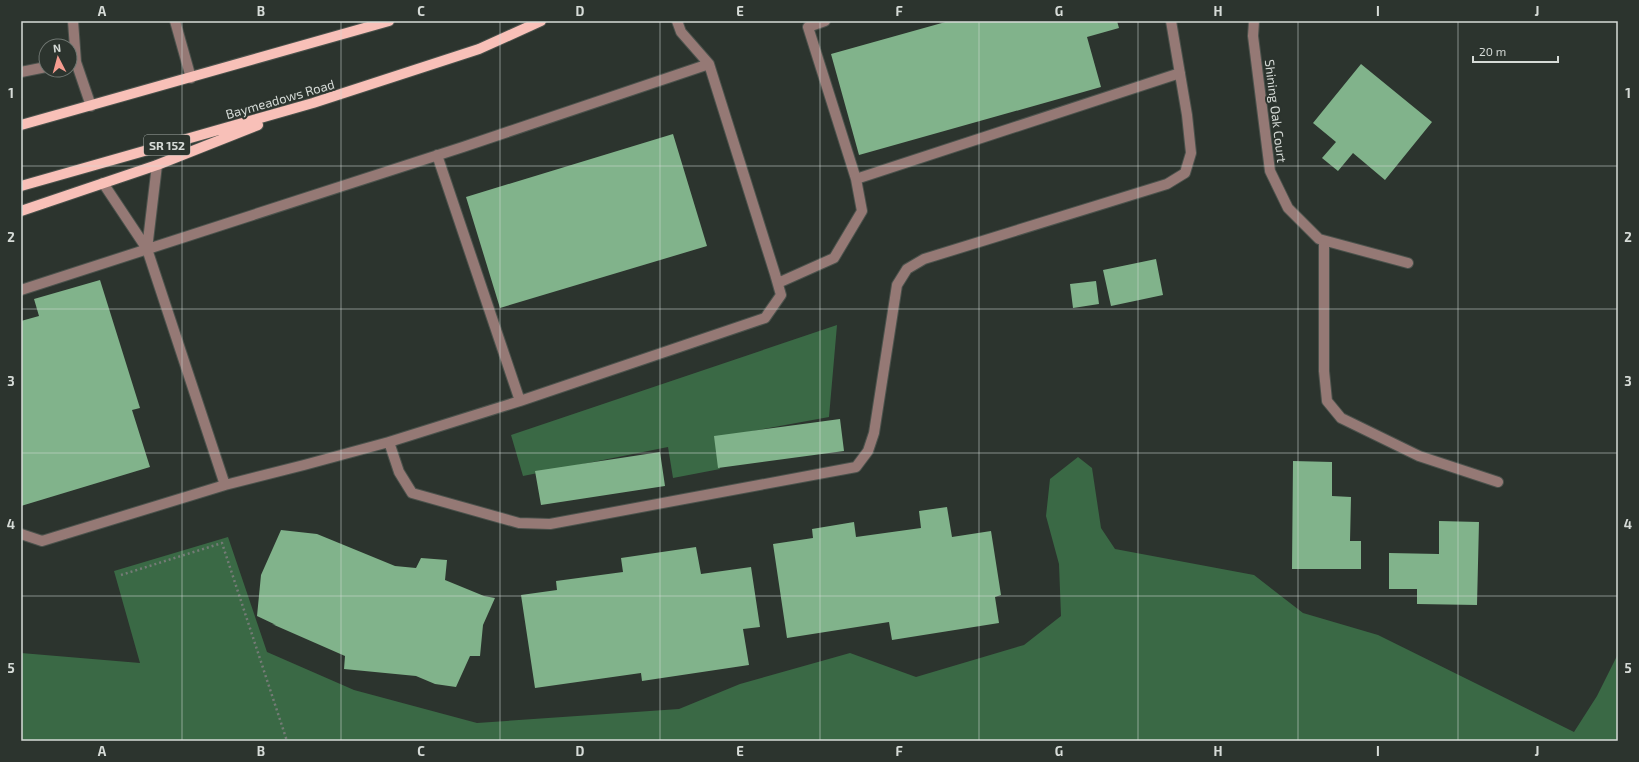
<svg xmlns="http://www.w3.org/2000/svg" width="1639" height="762" viewBox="0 0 1639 762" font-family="'Exo 2',sans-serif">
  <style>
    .water { fill: #3a6945 }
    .building { fill: #81b38b }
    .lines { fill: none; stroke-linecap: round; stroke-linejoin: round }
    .minor-casing { stroke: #4b524c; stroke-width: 12 }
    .major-casing { stroke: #4b524c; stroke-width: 12 }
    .path { stroke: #747b76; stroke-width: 2.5; stroke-dasharray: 2 3; stroke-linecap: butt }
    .minor { stroke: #957975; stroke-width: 10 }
    .major { stroke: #f8c0b8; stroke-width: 10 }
    .grid { fill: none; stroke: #d6dbd7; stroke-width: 1; stroke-opacity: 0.55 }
    .labels { text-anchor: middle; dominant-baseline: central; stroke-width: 4; stroke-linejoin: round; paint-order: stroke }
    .shield { fill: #2c342e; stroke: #a3a9a4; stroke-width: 1 }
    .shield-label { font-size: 12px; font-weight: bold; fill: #d6dbd7 }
    .street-label { font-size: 13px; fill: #d6dbd7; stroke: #2c342e }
    .neatline { fill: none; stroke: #d6dbd7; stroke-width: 1.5 }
    .grid-label { font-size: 13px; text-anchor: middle; font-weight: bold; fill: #d6dbd7 }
  </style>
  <rect width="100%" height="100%" fill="#2c342e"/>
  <path class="water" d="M837 325 829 417 715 438 720 469 673 478 668 447 523 476 511 435Z
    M1078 457 1092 468 1101 528 1115 549 1254 575 1303 613 1378 635 1574 732 1597 696 1618 654V741H21V653L140 663 114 571 228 537 267 652 354 690 477 723 679 709 740 684 850 653 916 677 1024 645 1061 616 1059 564 1046 516 1050 479Z"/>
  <path class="building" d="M949 21H1117L1119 28 1087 37 1101 87 859 155 831 54Z
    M1361 64 1432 122 1385 180 1353 153 1338 171 1322 158 1336 142 1313 123Z
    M673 134 707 246 500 308 466 197Z
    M1156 259 1163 295 1111 306 1103 270Z
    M100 280 140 408 132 410 150 467 21 506V321L39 316 34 299Z
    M1096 281 1099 304 1073 308 1070 284Z
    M840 419 844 451 718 468 714 436Z
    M660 452 665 486 541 505 535 471Z
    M1293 461 1332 462V496L1351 497 1350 541H1361V569H1292Z
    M947 507 952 537 991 531 1001 595 995 597 999 623 892 640 889 622 787 638 773 544 813 538 812 529 854 522 856 537 921 528 919 511Z
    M1439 521 1479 522 1477 605 1417 604V589H1389V553L1439 554Z
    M281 530 317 534 395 566 416 568 421 558 447 560 445 580 484 596 495 598 483 625 480 656H470L456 687 435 684 416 676 344 669 345 656 272 624 276 625 257 616 261 575Z
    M696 547 701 574 751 567 760 627 743 629 749 665 642 681 641 673 535 688 521 595 557 590 556 581 623 572 621 558Z"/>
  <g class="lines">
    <defs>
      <path id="minor" d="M73 21 76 62
        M175 21 191 78
        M1254 21 1253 36 1270 171 1288 208 1319 239 1408 263
        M70 63 76 62 91 106
        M21 72 46 67
        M437 155 520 401
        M856 179 1180 73
        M103 183 147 249 225 485
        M1324 241V371L1327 401 1341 418 1419 456 1498 482
        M147 249 157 165
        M778 283 834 258 862 211 856 179 808 27 825 21
        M21 290 463 147 709 64
        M389 442 399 472 412 493 519 523 550 524 856 467 868 451 874 433 897 285 907 269 924 259 1167 184 1185 173 1191 153 1187 115 1171 21
        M21 534 42 541 225 485 304 465 389 442 520 401 765 318 781 295 775 274 709 64 681 32 677 21"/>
      <path id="major" d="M21 125 389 21
        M21 186 313 103 479 49 541 21
        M21 211 157 165 258 125"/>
    </defs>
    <use href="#minor" class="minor-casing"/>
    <use href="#major" class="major-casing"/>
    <path class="path" d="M121 575 222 543 287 741"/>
    <use href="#minor" class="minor"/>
    <use href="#major" class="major"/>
  </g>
  <path class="grid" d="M182 21V741M341 21V741M500 21V741M660 21V741M820 21V741M979 21V741M1138 21V741M1298 21V741M1458 21V741M21 166H1618M21 309H1618M21 453H1618M21 596H1618"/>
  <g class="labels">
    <rect class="shield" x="144" y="135" width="46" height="20" rx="3"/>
    <g class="shield-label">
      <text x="167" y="145">SR 152</text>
    </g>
    <g class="street-label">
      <text transform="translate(280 99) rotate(-16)">Baymeadows Road</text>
      <text transform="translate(1276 111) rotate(83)">Shining Oak Court</text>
    </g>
  </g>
  <rect width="1639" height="762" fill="none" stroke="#2c342e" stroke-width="44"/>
  <g transform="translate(58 58) rotate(354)"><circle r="19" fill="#2c342e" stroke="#707772"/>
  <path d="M0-3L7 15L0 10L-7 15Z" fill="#f59c90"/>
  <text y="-6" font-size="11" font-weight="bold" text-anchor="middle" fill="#d6dbd7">N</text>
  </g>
  <path d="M1473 56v6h85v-6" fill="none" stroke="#d6dbd7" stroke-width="2"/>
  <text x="1479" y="56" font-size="12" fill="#d6dbd7" stroke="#2c342e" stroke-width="3" paint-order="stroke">20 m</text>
  <rect x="22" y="22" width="1595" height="718" class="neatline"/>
  <g class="grid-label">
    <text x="102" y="16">A</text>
    <text x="261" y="16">B</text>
    <text x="421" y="16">C</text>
    <text x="580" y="16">D</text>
    <text x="740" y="16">E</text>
    <text x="899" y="16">F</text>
    <text x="1059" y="16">G</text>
    <text x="1218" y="16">H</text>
    <text x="1378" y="16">I</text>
    <text x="1537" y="16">J</text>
    <text x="11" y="98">1</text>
    <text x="1628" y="98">1</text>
    <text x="11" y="242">2</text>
    <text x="1628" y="242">2</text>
    <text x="11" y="386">3</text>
    <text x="1628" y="386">3</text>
    <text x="11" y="529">4</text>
    <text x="1628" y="529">4</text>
    <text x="11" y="673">5</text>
    <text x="1628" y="673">5</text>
    <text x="102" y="756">A</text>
    <text x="261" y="756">B</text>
    <text x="421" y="756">C</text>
    <text x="580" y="756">D</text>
    <text x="740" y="756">E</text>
    <text x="899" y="756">F</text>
    <text x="1059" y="756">G</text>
    <text x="1218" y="756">H</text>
    <text x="1378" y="756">I</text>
    <text x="1537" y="756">J</text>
  </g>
</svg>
